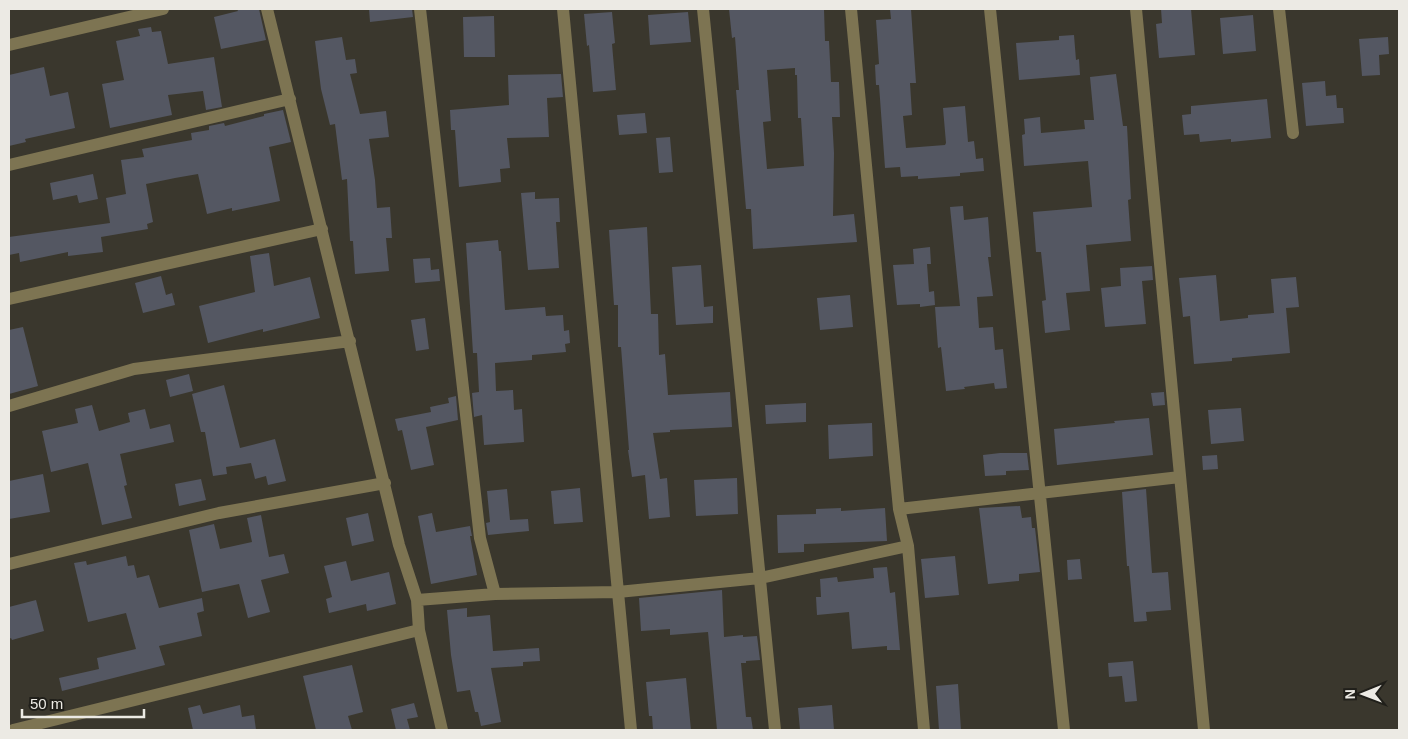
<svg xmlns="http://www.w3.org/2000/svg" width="1408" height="739" viewBox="0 0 1408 739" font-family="Helvetica,sans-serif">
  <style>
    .building { fill: #545762; fill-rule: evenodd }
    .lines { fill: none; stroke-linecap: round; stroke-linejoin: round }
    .minor { stroke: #7d7452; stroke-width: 12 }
  </style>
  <rect width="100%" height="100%" fill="#3a372d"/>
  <path class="building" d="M237 9H259L266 40 221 49 214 17 238 11Z
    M369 9H412L413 17 370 22Z
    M729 9H824L825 41H829L831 82H839L840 117H832L834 153 833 216 854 214 857 242 753 249 751 209H746L736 90H739L735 37 732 38ZM795 68V75H797L798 118H801L804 166 767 169 763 122 771 121 767 70Z
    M890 9H911L916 83H910L912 115 903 116 906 148 945 145 946 143 943 108 965 106 968 142 974 141 976 159 983 158 984 171 960 173V176L918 179V176L901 177 900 167 885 168 879 85H876L875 65 879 64 876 20 891 19Z
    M1161 9H1191L1195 55 1159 58 1156 24 1162 23Z
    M612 12 615 43 612 44 616 90 593 92 589 45 587 46 584 14Z
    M688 12 691 42 650 45 648 15Z
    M1253 15 1256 51 1223 54 1220 18Z
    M494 16 495 57H464L463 17Z
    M151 27 152 32 161 31 168 64 214 57 222 107 206 110 203 91 168 95 172 115 110 128 102 84 124 80 116 41 140 36 138 29Z
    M1074 35 1076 60 1079 59 1080 75 1019 80 1016 43 1059 40V36Z
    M342 37 346 60 355 59 357 73 350 74 360 114 386 111 389 137 369 139 375 180 377 208 390 207 392 238H386L389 271 355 274 353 241H350L347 179 342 180 335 124 330 125 321 89 315 41Z
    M1388 37 1389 54 1379 55 1380 75 1362 76 1359 39Z
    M44 67 50 96 68 92 75 128 25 139 26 142 9 146V75Z
    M561 74 563 97 547 98 549 137 507 138 510 168 500 169 501 182 459 187 455 130H451L450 110 509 105 508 75Z
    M1116 74 1123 126H1127L1131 199 1128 200 1131 241 1086 245 1090 291 1066 293 1070 330 1045 333 1042 301 1046 300 1041 252H1036L1033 212 1092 207 1088 161 1024 166 1022 135 1025 134 1024 119 1040 117 1041 133 1085 129 1084 120H1094L1090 77Z
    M1325 81 1326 96 1336 95 1337 108H1343L1344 123 1306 126 1302 83Z
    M1267 99 1271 138 1231 142V139L1200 142 1199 134 1184 135 1182 115 1191 114V106Z
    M283 110 291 142 269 147 280 201 232 211V208L207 214 198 174 175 178 146 184 153 222 147 224 148 229 101 237 103 252 68 256V252L20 262 19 253 9 255V237L110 223 106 198 126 194 121 160 144 157 142 149 192 140 191 133 209 130V126L224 123 225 126 264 116V114Z
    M645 113 647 133 619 135 617 115Z
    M670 137 673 172 659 173 656 138Z
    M93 174 98 199 79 203 77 195 53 200 50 183Z
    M535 192V199L559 198 560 222H556L559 268 528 270 521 193Z
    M963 206 964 220 988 217 991 257H988L993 296 977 297 979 328 993 327 995 350 1003 349 1007 388 995 389 994 383 964 387 965 389 946 391 941 347 938 348 935 307 960 306 950 207Z
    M647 227 651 314H658L659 355 665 354 668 395 730 392 732 427 670 430V432L653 433 660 479 667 478 670 517 649 519 645 475 632 477 628 450H629L621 347H618V305H614L609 230Z
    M498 240 499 251H501L505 310 545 307 546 316 563 315 564 331 569 330 570 343 565 344 566 352 532 355V360L495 363 496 391 513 390 514 410 522 409 524 442 484 445 482 415 474 417 472 393 479 392 477 353H473L466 243Z
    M930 247 931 264H927L929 292 934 291 935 305 920 307V304L897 305 893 265 914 264 913 249Z
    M269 253 274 286 310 277 320 318 263 332V329L208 343 199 306 255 292 250 256Z
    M430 258 431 270 439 269 440 281 415 283 413 259Z
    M701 265 704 307 713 306V323L676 325 672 267Z
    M1152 266 1153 280 1142 281 1146 324 1105 327 1101 288 1121 286 1120 268Z
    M1216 275 1220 321 1248 318V315L1274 313 1271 279 1296 277 1299 307 1286 308 1290 353 1232 358V361L1194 364 1190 316 1183 317 1179 278Z
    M161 276 166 295 172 293 175 305 143 313 135 283Z
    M850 295 853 327 820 330 817 298Z
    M425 318 429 349 416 351 411 320Z
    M23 327 38 386 9 394V330Z
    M189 374 193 391 170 397 166 380Z
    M224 385 240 448 275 439 286 481 268 485 266 476 255 479 251 463 226 467 227 474 213 476 205 432H201L192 394Z
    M1164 392 1165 405 1153 406 1151 393Z
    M456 396 458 420 426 427 434 465 411 470 402 430 398 431 395 419 431 412 430 407 449 403 448 398Z
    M806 403V422L766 424 765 405Z
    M92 405 99 431 130 422 128 413 145 409 150 429 170 424 174 442 120 454 127 485 124 486 132 518 102 525 88 463 51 472 42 431 78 423 75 409Z
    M1241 408 1244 441 1211 444 1208 410Z
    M1149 418 1153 455 1057 465 1054 429 1115 423 1114 421Z
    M872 423 873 456 829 459 828 425Z
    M1000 453H1027L1029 470 1006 471V475L985 476 983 455Z
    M1217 455 1218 469 1203 470 1202 456Z
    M43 474 50 512 9 519V481Z
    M737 478 738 514 696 516 694 480Z
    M201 479 206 500 179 506 175 484Z
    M580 488 583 522 554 524 551 491Z
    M507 489 510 520 528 519 529 531 488 535 486 523 490 522 487 491Z
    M1146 489 1152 573 1168 572 1171 610 1146 612 1147 621 1134 622 1129 566H1127L1122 492Z
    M1020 506 1022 518 1031 517 1032 528H1035L1040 572 1019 574V581L988 584 979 508Z
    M841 508V511L885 508 887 541 804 544V552L778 553 777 515 816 514V509Z
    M368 513 374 541 352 546 346 518Z
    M432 513 436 532 470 526 472 536H470L477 575 431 584 418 516Z
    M261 515 269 557 284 554 289 573 261 580 270 612 248 618 239 584 202 592 189 530 214 524 220 549 252 542 247 518Z
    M126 556 128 566 134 565 137 578 149 575 159 608 202 598 204 611 197 613 202 636 159 646 165 665 62 691 59 678 99 669 97 658 136 649 126 613 88 622 74 563 86 561 87 565Z
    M955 556 959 595 925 598 921 559Z
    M1080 559 1082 579 1068 580 1067 560Z
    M346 561 351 581 389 572 396 604 367 611 366 604 329 613 326 599 332 597 324 566Z
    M887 567 890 593 895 592 900 650H887V646L852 649 849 612 817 615 816 597H821L820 579 837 577 838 582 874 578 873 568Z
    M722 590 724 637 743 635V637L757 636 760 660 746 661V663H741L746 717H751L753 730H717L708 632 670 635V629L641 631 639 598Z
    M36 600 44 631 12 640 11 638 9 639V607Z
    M467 608V617L490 615 493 651 539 648 540 661 523 662V666L491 668 501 722 481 726 478 712H475L470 690 457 692 451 655 447 610Z
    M1133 661 1137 701 1125 702 1122 676 1109 677 1108 663Z
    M352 665 363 712 348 716 352 730H316L303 676Z
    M686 678 691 730H653L652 716H649L646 682Z
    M958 684 961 730H939L936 686Z
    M414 703 418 717 407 719 410 730H396L391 709Z
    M200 705 203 714 240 705 242 717 254 715 256 730H193L188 708Z
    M832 705 834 730H800L798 708Z"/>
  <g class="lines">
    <path class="minor" d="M267 9 399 545 417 600 419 630 442 730
      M420 9 480 538 495 594
      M563 9 631 730
      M703 9 775 730
      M851 9 899 509 908 546 924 730
      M990 9 1064 730
      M1136 9 1204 730
      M1279 9 1293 133
      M9 45 163 9
      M9 165 290 99
      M9 299 322 229
      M9 406 134 369 350 341
      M899 509 1180 477
      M9 564 219 513 385 483
      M417 600 495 594 618 592 760 578 908 546
      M13 730 419 630"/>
  </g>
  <rect width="1408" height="739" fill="none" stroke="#eceae4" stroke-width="20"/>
  <g transform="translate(1363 694) rotate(269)" stroke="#201f1a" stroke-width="4" paint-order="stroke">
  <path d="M0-4L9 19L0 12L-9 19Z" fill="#eceae4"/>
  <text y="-8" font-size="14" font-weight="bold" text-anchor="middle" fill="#eceae4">N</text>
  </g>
  <path d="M22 709v8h122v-8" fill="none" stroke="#eceae4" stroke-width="2.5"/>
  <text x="30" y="709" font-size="15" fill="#eceae4" stroke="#201f1a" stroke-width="4" paint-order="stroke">50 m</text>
</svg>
